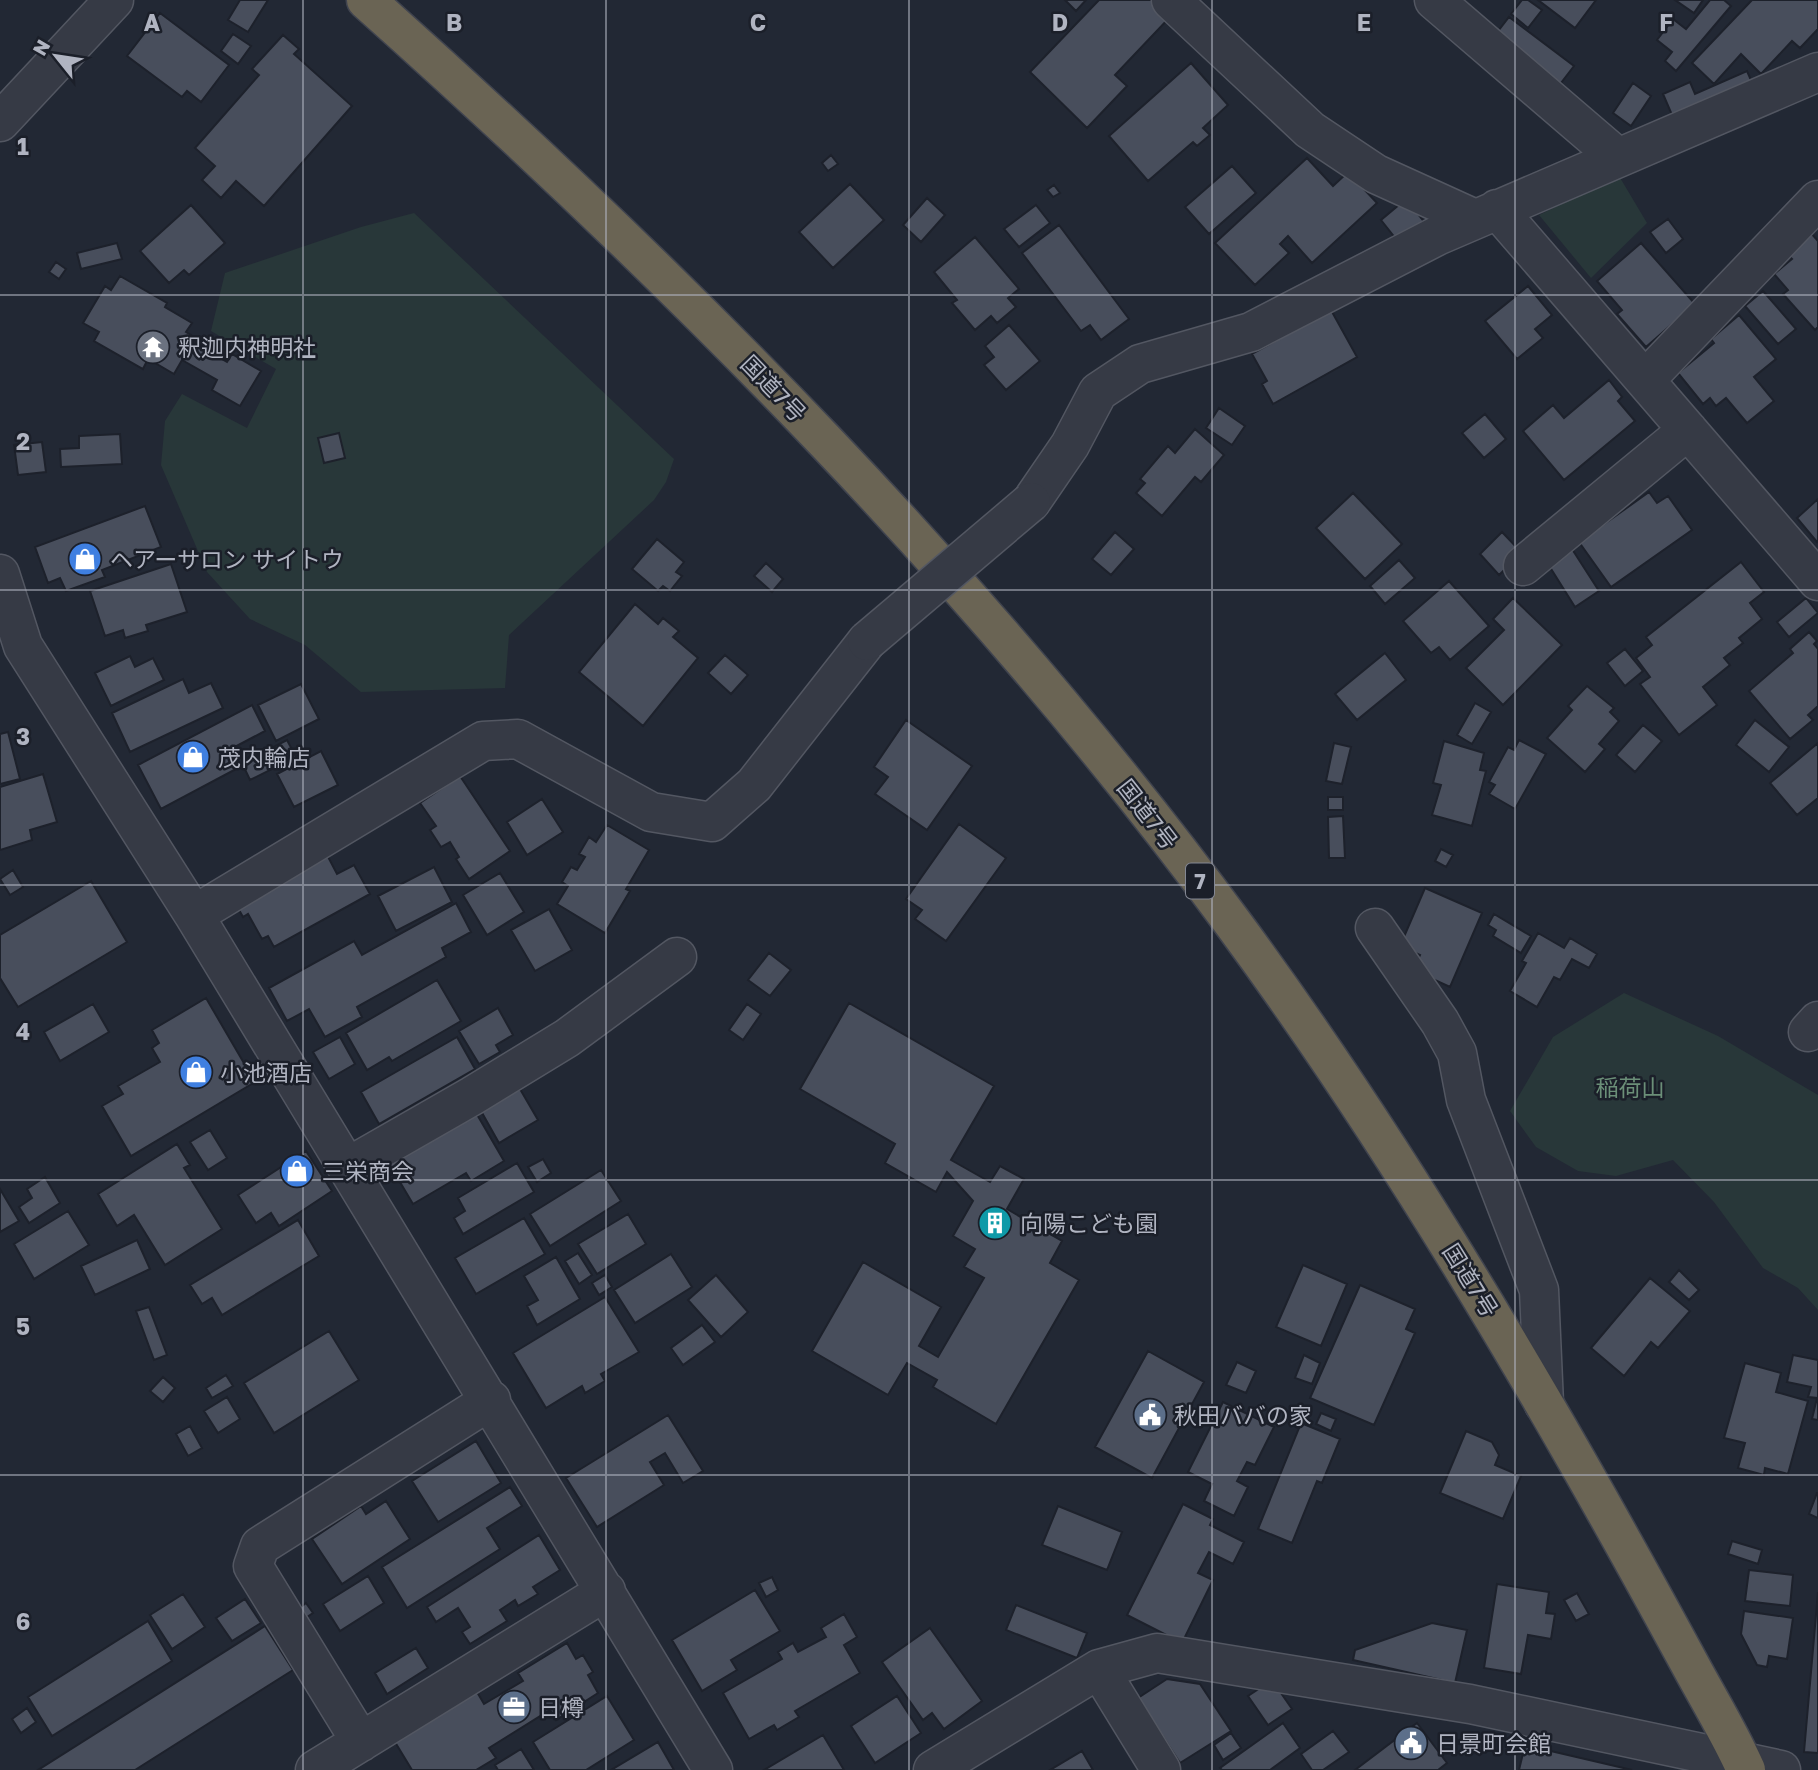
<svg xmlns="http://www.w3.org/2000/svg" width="1818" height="1770" viewBox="0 0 1818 1770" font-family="'Golos Text','Noto Sans JP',sans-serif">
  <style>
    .green { fill: #283739 }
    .building { fill: #484e5c; stroke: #1d212b; stroke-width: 2 }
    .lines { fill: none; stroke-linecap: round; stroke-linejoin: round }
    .minor-casing { stroke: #535762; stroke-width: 41 }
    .highway-casing { stroke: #40444f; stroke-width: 41 }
    .minor { stroke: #363a45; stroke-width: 38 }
    .highway { stroke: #6a6454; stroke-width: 38 }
    .minor-bridge-casing { stroke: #535762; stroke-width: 41; stroke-linecap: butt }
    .minor-bridge { stroke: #363a45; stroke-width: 38 }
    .grid { fill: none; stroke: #b0b4c1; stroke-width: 2; stroke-opacity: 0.55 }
    .labels { text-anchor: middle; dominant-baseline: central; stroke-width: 5; stroke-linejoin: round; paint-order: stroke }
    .shield { fill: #1b1f29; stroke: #838793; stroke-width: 2 }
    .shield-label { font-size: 21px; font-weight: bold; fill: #b0b4c1 }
    .poi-label { font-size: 23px; fill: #b0b4c1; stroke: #1b1f29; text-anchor: start }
    .street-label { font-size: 23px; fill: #b0b4c1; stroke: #1b1f29 }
    .park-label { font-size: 23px; fill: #6b8f78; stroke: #1b1f29 }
    .grid-label { font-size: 23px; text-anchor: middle; font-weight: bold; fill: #b0b4c1; stroke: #1b1f29; stroke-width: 5; stroke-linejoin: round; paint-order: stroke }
  </style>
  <rect width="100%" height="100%" fill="#222834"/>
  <path class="green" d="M1619 176 1647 223 1591 278 1539 215Z
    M414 213 674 459 666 482 654 500 509 635 505 688 361 692 305 645 250 619 207 572 161 465 165 421 182 394 247 428 276 369 211 331 225 273 361 227Z
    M1624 993 1718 1036 1818 1095V1310L1798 1288 1763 1268 1714 1202 1673 1160 1616 1176 1578 1171 1536 1147 1510 1111 1553 1037Z"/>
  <path class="building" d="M240 0H268L248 32 228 20Z
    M1065 0H1086L1076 11Z
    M1099 0H1154L1171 16 1115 75 1127 86 1087 128 1030 72Z
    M1522 0H1528L1542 10 1528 28 1511 14Z
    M1538 0H1596L1575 28Z
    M1675 0H1703L1694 13Z
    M1710 0H1724L1731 6 1676 71 1665 61 1672 52 1657 40 1673 19 1686 29Z
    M1752 0H1818V29L1800 48 1792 41 1761 74 1741 54 1714 84 1692 63Z
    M160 13 229 65 201 102 187 91 182 97 127 56Z
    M1509 17 1574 66 1554 92 1492 39Z
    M233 34 251 46 238 64 221 51Z
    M283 35 299 49 294 54 352 106 264 206 236 181 221 198 202 180 215 166 195 148 259 75 252 69Z
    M1191 63 1228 105 1203 128 1210 135 1197 146 1193 142 1148 181 1109 136Z
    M1747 71 1754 87 1675 122 1663 94 1690 82 1695 94Z
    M1633 83 1651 96 1631 126 1613 113Z
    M831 155 838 164 828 171 822 163Z
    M1307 158 1333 186 1348 172 1377 203 1312 263 1288 236 1280 244 1289 253 1255 285 1215 243Z
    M1232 166 1256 193 1209 234 1185 207Z
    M850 184 884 220 833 268 799 232Z
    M1054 185 1060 193 1053 197 1047 190Z
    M927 198 945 215 921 242 903 225Z
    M1406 199 1425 223 1400 244 1381 220Z
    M191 205 225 243 189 275 184 270 169 283 140 251Z
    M1036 205 1050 223 1019 247 1004 229Z
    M1668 219 1683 239 1666 253 1650 232Z
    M1059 225 1129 319 1101 340 1090 325 1081 331 1022 253Z
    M1811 233 1818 241V327L1815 330 1783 294 1788 290 1774 274 1792 259 1787 254Z
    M975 237 1019 289 1008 298 1016 307 997 323 991 316 975 330 952 303 957 300 934 272Z
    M117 243 122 259 81 269 77 253Z
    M1641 243 1695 304 1646 347 1617 314 1622 310 1597 281Z
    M56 262 66 269 59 279 49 272Z
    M120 276 167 303 165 307 192 323 186 332 191 335 189 340 227 362 232 354 261 371 240 406 212 390 217 380 182 360 174 374 148 359 143 369 94 341 99 332 83 323 105 286 111 290Z
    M1528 286 1552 315 1535 329 1543 338 1517 359 1485 321Z
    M1763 291 1796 329 1778 344 1745 306Z
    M1331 310 1357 357 1273 404 1262 384 1267 381 1252 354Z
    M1739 315 1776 359 1754 377 1774 401 1747 423 1726 398 1716 406 1710 398 1703 404 1678 373 1714 343 1711 339Z
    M1009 325 1040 361 1006 390 984 365 994 357 985 346Z
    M1609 380 1622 397 1618 401 1635 421 1564 480 1523 431 1553 405 1564 418Z
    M1219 408 1245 426 1232 445 1206 428Z
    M1485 414 1506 439 1484 458 1462 433Z
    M1195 429 1224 455 1201 482 1195 477 1162 516 1136 493 1145 483 1140 479 1168 446 1175 453Z
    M339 433 345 458 324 463 318 438Z
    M120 434 122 464 61 467 60 449 79 448V436Z
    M42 442 46 472 18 475 14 445Z
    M1649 492 1657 503 1668 496 1692 530 1611 587 1579 542Z
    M1353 493 1402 544 1365 579 1316 528Z
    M1818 499V541L1817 542 1797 518Z
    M145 506 161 547 102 570 105 577 66 591 60 578 48 583 35 547Z
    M1115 532 1134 549 1111 575 1092 559Z
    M1502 532 1522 553 1499 575 1480 554Z
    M657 539 684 562 676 572 682 576 670 591 663 586 658 591 632 569Z
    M1572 549 1599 591 1575 607 1548 564Z
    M1399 560 1415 578 1385 604 1370 586Z
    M1741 562 1764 592 1750 603 1762 619 1739 638 1743 643 1724 658 1730 665 1703 687 1717 705 1679 735 1640 684 1650 677 1636 658 1652 645 1646 637Z
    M766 563 783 579 772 592 754 576Z
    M171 564 187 612 146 625 148 631 125 638 123 630 105 636 90 591Z
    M1449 581 1489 626 1450 660 1439 647 1431 653 1403 621Z
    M1513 598 1562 645 1503 705 1466 668 1504 630 1493 619Z
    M1806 598 1818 613 1789 637 1777 622Z
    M635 604 658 624 663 618 679 631 673 637 698 658 643 726 579 672Z
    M1809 632 1817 641 1814 644 1818 649V706L1808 715 1813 720 1790 739 1749 691 1793 653 1790 649Z
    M1625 649 1643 671 1625 686 1607 663Z
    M1385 653 1406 680 1357 720 1335 694Z
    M725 655 748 675 731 694 708 673Z
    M130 656 135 667 153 658 164 680 111 706 95 673Z
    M183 679 189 693 211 683 223 708 130 752 112 713Z
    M301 684 319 719 276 741 258 705Z
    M1587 686 1614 708 1610 712 1619 721 1599 744 1605 749 1585 772 1547 738 1572 710 1568 706Z
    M1475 703 1491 712 1472 744 1457 735Z
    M252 705 265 731 229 750 238 768 161 809 138 765Z
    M906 720 972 766 927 830 875 794 888 777 874 767Z
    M1755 720 1789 747 1769 772 1736 745Z
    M1643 725 1662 741 1635 772 1616 755Z
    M8 732 20 779 0 784V734Z
    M287 740 296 757 250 780 242 763Z
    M1519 740 1546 754 1515 809 1489 794 1495 785 1489 782 1508 747 1514 750Z
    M1444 741 1484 753 1480 770 1486 771 1472 826 1432 815 1441 785 1433 783Z
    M1334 743 1351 747 1342 784 1326 781Z
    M1818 743V798L1797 815 1770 783Z
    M321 751 338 785 294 807 277 774Z
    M43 774 57 822 30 830 32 840 0 850V787Z
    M460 776 510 851 469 879 456 859 459 857 450 842 441 847 430 830 436 826 420 803Z
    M1328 797H1343V810H1328Z
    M542 799 563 832 527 855 507 822Z
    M1343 816 1345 858H1329L1328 817Z
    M959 824 1006 858 946 941 915 919 922 910 906 899Z
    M607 825 649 850 626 889 630 891 605 933 557 904 568 886 562 882 571 867 577 870 585 857 579 854 589 837 596 842Z
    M1441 849 1453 855 1446 867 1435 861Z
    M325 851 337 874 354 865 370 894 274 947 268 936 262 939 248 914 243 917 234 901Z
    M434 867 452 902 396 931 378 896Z
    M13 870 23 887 10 895 0 879Z
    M500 873 524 912 487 935 463 895Z
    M91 881 127 942 18 1007 0 978V935Z
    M1425 888 1482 913 1450 987 1413 970 1420 955 1400 946Z
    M456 903 471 932 442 948 446 957 357 1007 362 1017 325 1037 309 1009 287 1021 269 988 354 941 362 955Z
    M549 909 572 950 535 971 511 930Z
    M1494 914 1531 936 1521 953 1493 936 1496 930 1488 925Z
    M1538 933 1564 948 1570 938 1597 954 1589 968 1572 959 1560 980 1554 977 1537 1007 1510 991 1526 963 1522 961Z
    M769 953 791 970 770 996 748 980Z
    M437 980 461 1021 392 1061 389 1057 367 1070 346 1033Z
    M206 998 255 1082 131 1156 102 1106 123 1094 118 1086 160 1062 152 1048 159 1043 152 1030Z
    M849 1003 994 1086 951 1160 990 1182 1000 1166 1024 1179 1007 1209 1062 1241 1050 1263 1079 1280 996 1424 933 1387 937 1380 907 1363 888 1395 812 1351 863 1262 941 1307 919 1346 938 1357 984 1278 964 1267 975 1249 953 1236 973 1201 947 1172 936 1192 885 1163 895 1144 800 1089Z
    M93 1004 109 1032 60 1061 44 1032Z
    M747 1004 761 1014 743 1040 729 1030Z
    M498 1008 513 1035 496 1045 500 1052 479 1064 459 1031Z
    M340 1037 355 1064 329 1079 313 1052Z
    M457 1037 475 1069 379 1124 361 1092Z
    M520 1089 538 1120 499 1143 481 1111Z
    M475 1111 504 1161 471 1181 466 1173 413 1204 388 1162Z
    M210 1130 227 1158 208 1170 190 1142Z
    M177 1144 190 1165 184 1168 222 1229 165 1265 134 1215 117 1226 98 1194Z
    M306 1151 332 1191 279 1226 271 1213 256 1223 238 1195Z
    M543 1159 551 1173 537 1182 528 1167Z
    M517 1163 534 1192 463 1234 454 1218 465 1211 458 1198Z
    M601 1170 621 1201 550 1246 530 1214Z
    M45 1177 60 1203 29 1223 19 1207 32 1198 27 1189Z
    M0 1189 19 1221 0 1232Z
    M68 1211 89 1245 34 1279 14 1244Z
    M628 1214 646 1244 597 1274 578 1244Z
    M524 1218 545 1254 476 1294 455 1258Z
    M298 1220 319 1256 222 1315 212 1298 202 1304 190 1285Z
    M137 1240 150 1269 95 1295 81 1266Z
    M578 1253 592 1275 579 1284 565 1261Z
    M671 1254 692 1287 635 1323 614 1290Z
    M556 1257 580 1299 537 1325 527 1306 538 1300 524 1276Z
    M1303 1265 1347 1284 1321 1346 1276 1327Z
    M1679 1270 1699 1290 1689 1300 1669 1282Z
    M605 1275 612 1287 599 1295 592 1283Z
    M716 1275 748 1312 721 1337 688 1300Z
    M1650 1278 1690 1311 1658 1348 1651 1342 1624 1376 1591 1348Z
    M1360 1285 1415 1309 1406 1329 1415 1333 1374 1425 1310 1398Z
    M605 1297 639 1352 601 1374 605 1381 585 1393 582 1386 546 1408 513 1353Z
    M149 1307 167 1355 154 1360 136 1311Z
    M702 1325 715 1342 683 1365 671 1348Z
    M329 1331 359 1380 274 1433 244 1383Z
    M1148 1351 1204 1382 1152 1478 1095 1447Z
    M1304 1355 1320 1363 1312 1384 1295 1378Z
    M1793 1355 1818 1360V1420L1812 1419 1817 1398 1808 1397 1811 1387 1787 1382Z
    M1237 1362 1256 1371 1246 1393 1226 1385Z
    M1745 1363 1781 1373 1776 1392 1808 1401 1788 1474 1765 1468 1764 1475 1738 1468 1745 1443 1724 1438Z
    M226 1375 233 1386 212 1398 206 1388Z
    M163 1377 175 1388 163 1402 150 1391Z
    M227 1397 240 1419 218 1433 204 1411Z
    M1223 1402 1274 1427 1255 1465 1247 1462 1237 1481 1248 1487 1234 1516 1204 1501 1212 1484 1188 1472Z
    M1321 1413 1336 1419 1331 1431 1316 1424Z
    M668 1415 703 1471 683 1483 665 1453 650 1462 664 1485 597 1527 566 1478Z
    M1301 1423 1340 1439 1322 1483 1317 1481 1292 1543 1258 1529Z
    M190 1426 202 1448 188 1456 176 1434Z
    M1466 1431 1492 1442 1499 1455 1495 1465 1521 1476 1503 1519 1440 1493Z
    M476 1441 501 1483 438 1522 412 1481Z
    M510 1487 522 1506 487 1528 500 1549 407 1608 382 1567Z
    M1817 1493H1818V1518L1809 1514Z
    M386 1501 410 1539 342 1584 312 1539 361 1506 366 1514Z
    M1183 1504 1213 1519 1210 1525 1244 1542 1233 1564 1209 1552 1198 1573 1213 1580 1182 1643 1127 1615Z
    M1058 1506 1122 1532 1107 1570 1042 1545Z
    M539 1535 560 1570 533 1587 538 1594 518 1606 515 1600 500 1610 507 1621 470 1644 462 1632 470 1627 458 1608 436 1622 427 1607Z
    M1732 1541 1762 1550 1758 1564 1728 1554Z
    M1749 1570 1793 1575 1790 1606 1745 1601Z
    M368 1576 384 1603 340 1631 323 1604Z
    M772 1577 778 1590 766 1597 759 1583Z
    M1497 1584 1549 1592 1546 1613 1555 1614 1551 1639 1528 1635 1521 1674 1484 1668Z
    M755 1590 780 1631 731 1660 737 1670 702 1691 672 1640Z
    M1818 1592V1753L1804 1752Z
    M1577 1593 1589 1614 1576 1621 1564 1600Z
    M183 1594 205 1627 172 1649 150 1615Z
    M245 1599 261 1623 232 1641 216 1618Z
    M306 1603 313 1613 304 1619 297 1610Z
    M1016 1605 1087 1633 1077 1658 1006 1630Z
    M1744 1611 1793 1618 1787 1659 1769 1656 1767 1667 1757 1665 1741 1634Z
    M844 1614 857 1637 844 1645 860 1673 795 1711 799 1717 777 1730 774 1725 749 1739 723 1693 782 1659 778 1652 793 1643 798 1652 826 1637 821 1628Z
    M148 1621 172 1661 52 1736 28 1697Z
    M1432 1623 1467 1630 1455 1683 1353 1660 1355 1650Z
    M265 1626 293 1670 135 1770H38Z
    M930 1628 982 1701 944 1729 932 1713 923 1720 882 1662Z
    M567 1643 576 1659 583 1655 593 1672 588 1675 598 1693 556 1720 550 1710 489 1748 496 1758 476 1770H412L395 1742 477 1692 484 1704 523 1681 518 1673Z
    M416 1648 428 1668 387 1694 375 1673Z
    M1167 1679 1200 1684 1231 1731 1180 1763 1138 1698Z
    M1272 1680 1292 1709 1268 1725 1248 1696Z
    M607 1696 634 1740 586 1770H550L533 1742Z
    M897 1696 921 1733 875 1763 851 1726Z
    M27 1708 36 1722 21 1733 12 1719Z
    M1283 1723 1300 1748 1270 1770H1222L1220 1768Z
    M1417 1723 1447 1763 1438 1770H1355Z
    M1333 1731 1349 1752 1323 1770H1312L1301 1754Z
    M1231 1733 1241 1748 1223 1760 1214 1745Z
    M823 1735 844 1770H764Z
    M658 1742 674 1770H611Z
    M1525 1745 1632 1770H1519Z
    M521 1749 534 1770H498L495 1765Z
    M1082 1751 1093 1770H1050Z"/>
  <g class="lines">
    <defs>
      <path id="minor" d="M1171 0 1310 130 1376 174 1475 219
        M1434 0 1617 157
        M0 122 114 0
        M1497 209 1818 581
        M1645 380 1818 200
        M1031 502 1070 445 1098 392 1140 364 1251 332 1437 236 1818 72
        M1523 566 1688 430
        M0 574 23 646 194 915 713 1770
        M194 915 483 741 518 739 651 812 712 822 754 785 867 641
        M1375 928 1440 1022 1457 1053 1466 1100 1539 1290 1544 1404
        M1808 1032 1818 1021
        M348 1167 472 1096 567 1038 677 957
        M1099 1669 1161 1770
        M361 1742 253 1566 260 1546 491 1400
        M315 1770 606 1591
        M933 1770 1099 1669 1157 1653 1470 1704 1781 1770"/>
      <path id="highway" d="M366 0C682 282 983 584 1235 926 1361 1097 1472 1277 1577 1461 1617 1531 1655 1600 1693 1670 1711 1703 1731 1736 1746 1770"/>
    </defs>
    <use href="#minor" class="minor-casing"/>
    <use href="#highway" class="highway-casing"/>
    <use href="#minor" class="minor"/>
    <use href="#highway" class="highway"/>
    <defs>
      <path id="minor-bridge" d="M867 641 1031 502"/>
    </defs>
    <use href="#minor-bridge" class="minor-bridge-casing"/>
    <use href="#minor-bridge" class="minor-bridge"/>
  </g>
  <path class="grid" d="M303 0V1770M606 0V1770M909 0V1770M1212 0V1770M1515 0V1770M0 295H1818M0 590H1818M0 885H1818M0 1180H1818M0 1475H1818"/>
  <defs>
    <symbol id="temple-disc" viewBox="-11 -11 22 22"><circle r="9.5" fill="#6b7280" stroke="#1b1f29"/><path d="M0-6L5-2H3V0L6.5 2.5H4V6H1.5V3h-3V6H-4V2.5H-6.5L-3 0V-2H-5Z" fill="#fff"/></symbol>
    <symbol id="shop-disc" viewBox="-11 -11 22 22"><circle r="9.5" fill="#3f7fe0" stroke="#1b1f29"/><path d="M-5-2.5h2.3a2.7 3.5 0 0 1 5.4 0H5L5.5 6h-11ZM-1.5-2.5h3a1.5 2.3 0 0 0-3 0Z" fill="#fff"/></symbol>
    <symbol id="building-disc" viewBox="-11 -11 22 22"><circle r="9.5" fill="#0f9aa8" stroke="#1b1f29"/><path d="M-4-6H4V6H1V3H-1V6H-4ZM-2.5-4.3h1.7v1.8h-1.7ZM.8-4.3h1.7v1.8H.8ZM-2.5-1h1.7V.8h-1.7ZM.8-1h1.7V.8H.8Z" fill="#fff"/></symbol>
    <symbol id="civic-disc" viewBox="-11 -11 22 22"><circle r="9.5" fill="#5c6f8a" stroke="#1b1f29"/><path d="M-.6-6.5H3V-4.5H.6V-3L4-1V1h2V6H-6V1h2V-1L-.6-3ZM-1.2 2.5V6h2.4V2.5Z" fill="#fff"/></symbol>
    <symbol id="office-disc" viewBox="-11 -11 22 22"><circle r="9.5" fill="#5c6f8a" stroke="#1b1f29"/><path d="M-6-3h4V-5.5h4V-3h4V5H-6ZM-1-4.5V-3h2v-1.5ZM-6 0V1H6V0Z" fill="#fff"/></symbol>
  </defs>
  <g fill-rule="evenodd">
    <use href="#temple-disc" x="134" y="328" width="38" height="38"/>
    <use href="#shop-disc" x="66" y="540" width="38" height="38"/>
    <use href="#shop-disc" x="174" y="738" width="38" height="38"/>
    <use href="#shop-disc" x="177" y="1053" width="38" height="38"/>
    <use href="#shop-disc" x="278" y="1152" width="38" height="38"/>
    <use href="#building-disc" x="976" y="1204" width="38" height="38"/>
    <use href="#civic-disc" x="1131" y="1396" width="38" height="38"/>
    <use href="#office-disc" x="495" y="1688" width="38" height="38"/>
    <use href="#civic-disc" x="1392" y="1724" width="38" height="38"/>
  </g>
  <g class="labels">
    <rect class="shield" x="1186" y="863.5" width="28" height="35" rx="5"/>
    <g class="shield-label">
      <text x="1200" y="881">7</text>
    </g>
    <g class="poi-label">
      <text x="178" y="347">釈迦内神明社</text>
      <text x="110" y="559">ヘアーサロン サイトウ</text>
      <text x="218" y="757">茂内輪店</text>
      <text x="220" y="1072">小池酒店</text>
      <text x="322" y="1171">三栄商会</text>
      <text x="1020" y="1223">向陽こども園</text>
      <text x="1174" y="1415">秋田ババの家</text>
      <text x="538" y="1707">日樽</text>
      <text x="1436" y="1743">日景町会館</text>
    </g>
    <g class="street-label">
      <text transform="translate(774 388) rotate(46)">国道7号</text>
      <text transform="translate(1148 814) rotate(52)">国道7号</text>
      <text transform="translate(1471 1280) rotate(58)">国道7号</text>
    </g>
    <g class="park-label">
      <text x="1630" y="1087">稲荷山</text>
    </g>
  </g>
  <g class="grid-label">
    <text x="152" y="31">A</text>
    <text x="454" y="31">B</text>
    <text x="758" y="31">C</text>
    <text x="1060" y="31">D</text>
    <text x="1364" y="31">E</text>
    <text x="1666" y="31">F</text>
    <text x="23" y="155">1</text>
    <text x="23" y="450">2</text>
    <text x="23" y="745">3</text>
    <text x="23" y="1040">4</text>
    <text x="23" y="1335">5</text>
    <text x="23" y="1630">6</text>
  </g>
  <g transform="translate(56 56) rotate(300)" stroke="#1b1f29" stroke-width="5" paint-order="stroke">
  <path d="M0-5L12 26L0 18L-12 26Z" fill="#b0b4c1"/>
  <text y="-10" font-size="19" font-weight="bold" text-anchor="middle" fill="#b0b4c1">N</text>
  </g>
</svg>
